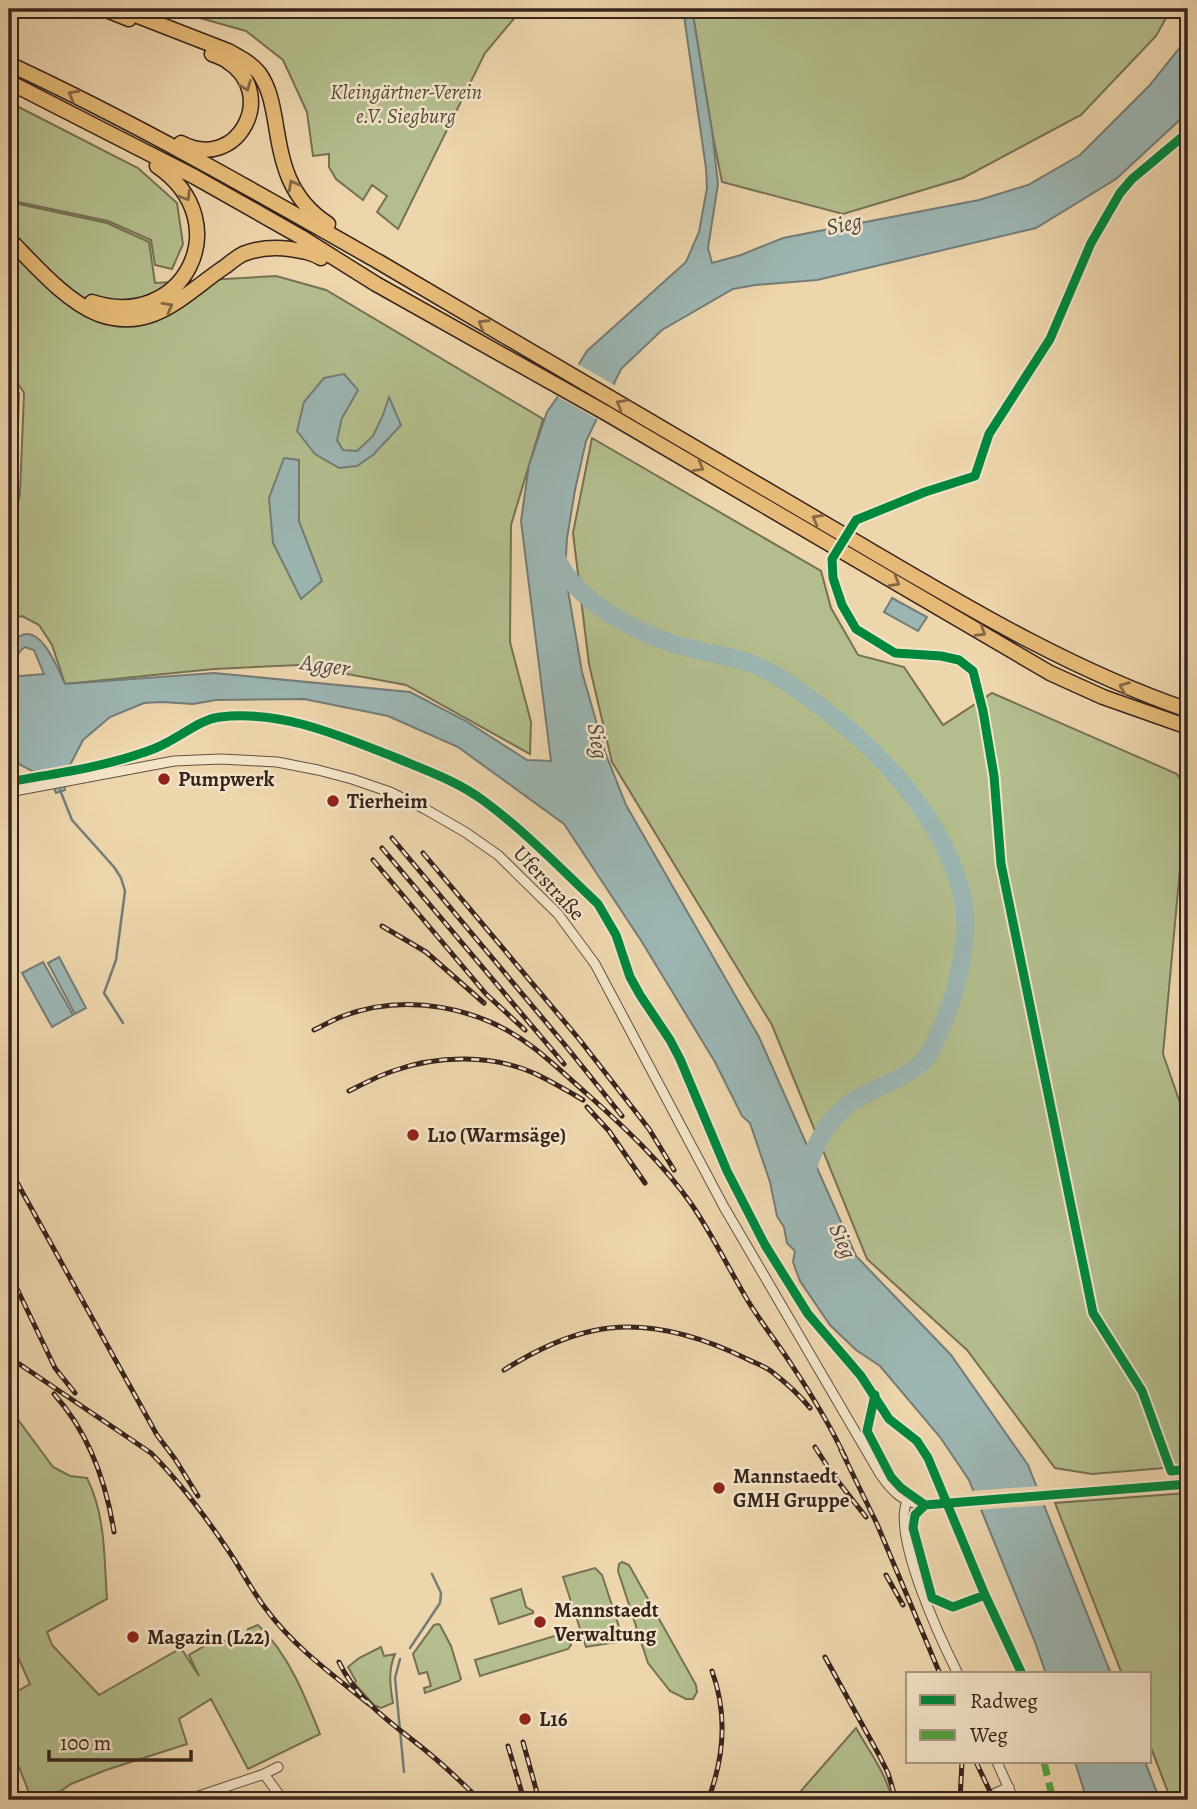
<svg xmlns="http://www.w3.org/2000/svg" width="1197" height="1809" viewBox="0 0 1197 1809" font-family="Alegreya,serif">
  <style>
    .green { fill: #b4be8d; stroke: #767155; stroke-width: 2 }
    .water { fill: #9cb6b3; stroke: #747c77; stroke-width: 2 }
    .pier { fill: #edd5ac }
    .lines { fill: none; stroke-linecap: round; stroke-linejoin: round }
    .stream { stroke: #747c77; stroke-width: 2.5 }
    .river { stroke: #9cb6b3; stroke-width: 18 }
    .minor-casing { stroke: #645041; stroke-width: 11 }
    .highway-casing { stroke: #37241d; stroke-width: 17 }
    .minor { stroke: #f3e4c9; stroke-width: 9 }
    .highway { stroke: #e6ba76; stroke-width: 14 }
    .rail-casing { stroke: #37241d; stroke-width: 5 }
    .rail { stroke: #f3e4c9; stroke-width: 2.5; stroke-dasharray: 8; stroke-linecap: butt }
    .quiet { stroke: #53a341; stroke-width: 7; stroke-dasharray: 14 7; stroke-linecap: butt }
    .cycleway-casing { stroke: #f3e4c9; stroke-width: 13 }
    .cycleway { stroke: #00873e; stroke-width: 9 }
    .oneway { stroke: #866845 }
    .poi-dot { fill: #8f2418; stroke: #f3e4c9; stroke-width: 2.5 }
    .labels { text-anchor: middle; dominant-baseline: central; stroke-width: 5; stroke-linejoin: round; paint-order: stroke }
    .park-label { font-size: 21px; font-style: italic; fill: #564a39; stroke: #f3e4c9 }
    .poi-label { font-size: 21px; font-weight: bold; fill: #37241d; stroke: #f3e4c9; text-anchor: start }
    .street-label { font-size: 21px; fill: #37241d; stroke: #f3e4c9 }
    .water-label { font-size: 23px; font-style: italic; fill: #504842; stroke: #f3e4c9 }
  </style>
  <rect width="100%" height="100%" fill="#edd5ac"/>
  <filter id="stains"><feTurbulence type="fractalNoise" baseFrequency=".00286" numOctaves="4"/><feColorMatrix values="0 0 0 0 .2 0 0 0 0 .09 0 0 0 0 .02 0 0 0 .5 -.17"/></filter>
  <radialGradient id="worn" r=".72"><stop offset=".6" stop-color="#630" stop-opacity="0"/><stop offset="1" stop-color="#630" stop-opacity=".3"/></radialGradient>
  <path class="green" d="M168 9H522L485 53 398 229 377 212 387 196 372 185 363 200 336 179 329 167V154L313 156 307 112 283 60 246 31Z
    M692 9H1171L1156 36 1081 115 963 178 843 214 722 182 712 131Z
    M9 102 138 168 177 203 183 244 172 269 155 265 151 240 108 221 9 200Z
    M9 202 107 223 149 242 155 283 276 276 326 290 543 419 511 525 510 642 531 722 530 754 406 685 299 665 214 669 65 684 52 645 39 625 22 616 9 619V547L20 493 24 393 9 370Z
    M9 377 19 393 16 493 9 534Z
    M592 438 821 571 831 608 858 655 904 667 943 725 992 693 1177 774 1187 792 1163 1054 1188 1126V1466L1092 1474 1055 1468 967 1350 867 1259 772 1025 612 762 589 664 573 533Z
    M9 1403 19 1421 53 1467 70 1476 87 1478C106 1516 104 1558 107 1599L47 1632 52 1645 99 1695 181 1648 199 1676 189 1655 220 1637 225 1642 245 1637 248 1629 258 1625C288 1653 305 1696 320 1734L248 1769 211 1699 179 1719 187 1744 106 1770 71 1784 48 1800H32L9 1742V1696L30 1684 14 1648 9 1650Z
    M1188 1493V1800H1171L1150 1745V1674H1122L1055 1503Z
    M622 1562 629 1565 696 1685 697 1692 693 1699H686L670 1691 648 1663 618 1571 619 1564Z
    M595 1568 602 1575 621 1633V1638L617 1642 586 1647 563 1577Z
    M521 1589 526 1607 533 1611V1613L499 1624 491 1599Z
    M438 1624 440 1625 451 1646 461 1679 459 1681 425 1693 424 1688 431 1686 427 1672 419 1674 413 1654 434 1625Z
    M568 1632 571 1645 568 1649 480 1676 475 1660Z
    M381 1647 384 1656 395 1654C388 1670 390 1686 393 1703L381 1708 374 1705 354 1683 356 1681 348 1667 359 1658Z
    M856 1728C869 1751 887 1775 892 1800H793Z"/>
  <path class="water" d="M683 9H692L712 131 718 184 708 248 712 263 741 255 783 238 979 200 1028 185 1080 155 1149 86 1185 41 1188 34V111L1184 116 1116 179 1036 228 817 280 755 285 733 289 662 330 621 369 586 441 575 490 567 538 565 573 582 672 605 752 626 805 759 1037 856 1256 951 1355 1028 1465 1111 1674H1046L1035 1642 969 1480 940 1437 880 1366 856 1350 830 1325 800 1281 793 1262 795 1251 787 1243 784 1227 777 1216 770 1182 750 1123 742 1116 715 1062 642 942 564 824 458 747 388 716 304 699 216 700 193 704 162 702 144 703 110 717 83 740 70 765 63 774 65 790 56 793 50 780 9 759V677L44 674 34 650 25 647C16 653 16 661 9 666 9 654 8 643 20 636 41 624 58 669 65 684L214 673 410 692 466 721 527 760 551 761 521 521 529 465 547 412 568 382 587 351 686 262 699 232 707 188 706 168Z
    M344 374 358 390 342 418 337 440 343 450 357 451 373 436 383 415 389 397 401 425 373 455 357 466 339 468 315 454 297 431 304 402 324 378Z
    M284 458 299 460V521L322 581 301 599 273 543 269 498Z
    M892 598 927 617 918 631 884 612Z
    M59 957 86 1008 75 1014 48 963Z
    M43 962 73 1015 52 1027 22 973Z
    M1075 1762H1145L1160 1800H1087Z"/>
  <path class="pier" d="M576 363 616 386 600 421 555 395Z
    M1040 1486 1048 1505 977 1510 970 1491Z"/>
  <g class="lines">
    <path class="stream" d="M60 790 72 820 114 867 121 878 125 891 116 960 104 993 123 1023
      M410 1648 440 1603 441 1593 432 1574
      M400 1659 395 1678 404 1772"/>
    <path class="river" d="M555 554C558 560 561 567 565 573 589 608 643 636 684 647 707 653 733 656 755 665 775 673 792 686 809 698 862 736 910 783 941 840 946 851 952 862 956 874 958 882 962 891 963 899 971 938 957 992 941 1028 937 1038 932 1052 924 1060 910 1075 883 1085 865 1094 831 1110 814 1143 805 1177"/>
    <defs>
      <path id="minor" d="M9 792 174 761 221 759 277 762 318 770 352 779 390 792 425 809 465 832 498 855 558 914 595 964 724 1207 880 1474C891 1490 902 1502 922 1505L1188 1484
        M907 1501C892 1536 941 1640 958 1674
        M997 1762 1014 1800
        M264 1774 283 1800
        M187 1800 264 1774 278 1767
        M980 1800 1009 1787"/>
      <path id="highway" d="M104 9 129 19
        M120 9 228 51C239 57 251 63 259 73 269 87 272 103 275 120 282 163 288 198 328 224
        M9 64C136 123 258 193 379 262 528 350 677 437 827 525 944 593 1059 666 1188 710
        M9 82 195 177 301 237 376 284 606 413 1050 673 1103 697 1188 727
        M181 143C238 173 279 93 227 61 223 58 217 56 212 54
        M9 239C34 264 64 300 98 314 153 334 185 293 226 266 231 262 237 257 243 254 258 248 275 247 290 249 302 251 311 252 321 258
        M92 302C182 332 240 223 157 166"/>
    </defs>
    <use href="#minor" class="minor-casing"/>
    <use href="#highway" class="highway-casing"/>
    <use href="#minor" class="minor"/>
    <use href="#highway" class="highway"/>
    <defs>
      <path id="rail" d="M392 838 565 1045 622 1116
        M382 848 564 1064
        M423 853 579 1039 649 1129 674 1170
        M373 860 486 994 525 1030
        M382 926 426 952 484 1003
        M314 1030C324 1025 333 1020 343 1016 407 992 481 1007 534 1048 552 1062 569 1078 586 1093 624 1127 663 1163 692 1205 713 1236 729 1269 748 1301 762 1324 779 1345 793 1367 813 1397 831 1427 846 1459
        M349 1091C363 1084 378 1076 393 1071 437 1055 493 1054 536 1074 552 1082 568 1091 583 1100
        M587 1107 609 1131 645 1183
        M9 1168 157 1435 175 1459 198 1496
        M9 1272 55 1368 75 1393
        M9 1357 151 1453C180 1482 205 1516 228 1550 241 1569 252 1591 266 1609 294 1647 333 1675 369 1704
        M504 1370C531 1353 560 1338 592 1331 645 1319 700 1336 747 1359 755 1363 764 1366 771 1371 785 1382 799 1394 810 1408
        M54 1394C89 1433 106 1481 114 1532
        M815 1447 833 1475 866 1517
        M841 1450 877 1524 940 1674
        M886 1575 903 1605
        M825 1657 879 1755 888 1773 896 1800
        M339 1662C358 1703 398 1727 431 1755 448 1769 464 1785 480 1800
        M523 1742 539 1800
        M508 1746 524 1800
        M976 1762 994 1800
        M708 1800C724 1758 728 1715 712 1671
        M960 1800 962 1762"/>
    </defs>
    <use href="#rail" class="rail-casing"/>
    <use href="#rail" class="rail"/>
    <path class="quiet" d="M1044 1762 1053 1800"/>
    <defs>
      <path id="cycleway" d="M1188 132 1132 179 1120 193 1091 243 1050 339 989 434 975 476 925 492 856 520 832 559 833 578 842 605 856 629 895 653 941 656 959 660 973 671 983 711 994 776 1001 864 1093 1313 1142 1391 1171 1471 1188 1469
        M9 782C51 774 98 768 139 754 149 751 159 747 168 742 184 734 202 719 220 717 282 710 338 735 394 757 425 770 457 781 484 801 526 832 561 869 598 904L616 935 630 977 640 995 670 1040 680 1059 727 1171 765 1245 808 1314 861 1376 889 1419 917 1441 928 1458 985 1595 1022 1674
        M875 1395 867 1431 891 1477 901 1488 925 1505
        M925 1505 1188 1484
        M925 1505 915 1515 913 1528 932 1598 953 1607 985 1595"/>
    </defs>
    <use href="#cycleway" class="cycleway-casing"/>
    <use href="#cycleway" class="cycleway"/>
  </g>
  <defs><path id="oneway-chevron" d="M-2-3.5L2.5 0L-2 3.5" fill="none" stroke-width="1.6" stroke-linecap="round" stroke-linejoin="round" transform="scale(1.75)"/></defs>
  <g class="oneway">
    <use href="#oneway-chevron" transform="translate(246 86) rotate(68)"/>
    <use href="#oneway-chevron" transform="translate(73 95) rotate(-152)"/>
    <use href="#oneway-chevron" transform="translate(293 185) rotate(-118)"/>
    <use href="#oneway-chevron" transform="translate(186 196) rotate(58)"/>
    <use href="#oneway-chevron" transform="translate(168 307) rotate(-29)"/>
    <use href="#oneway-chevron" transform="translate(483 324) rotate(-149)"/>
    <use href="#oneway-chevron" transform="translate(621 404) rotate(-150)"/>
    <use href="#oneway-chevron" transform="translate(699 467) rotate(30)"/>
    <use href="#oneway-chevron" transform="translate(817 519) rotate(-150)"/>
    <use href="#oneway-chevron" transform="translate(895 582) rotate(30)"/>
    <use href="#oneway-chevron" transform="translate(981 632) rotate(31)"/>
    <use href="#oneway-chevron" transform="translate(1124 687) rotate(-158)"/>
  </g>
  <g class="poi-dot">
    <circle cx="164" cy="779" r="7"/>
    <circle cx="333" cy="801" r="7"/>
    <circle cx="413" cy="1135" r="7"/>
    <circle cx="719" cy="1488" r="7"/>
    <circle cx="540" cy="1622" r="7"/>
    <circle cx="133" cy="1637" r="7"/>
    <circle cx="525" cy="1719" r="7"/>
  </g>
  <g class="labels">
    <g class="park-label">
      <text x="406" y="92">Kleingärtner-Verein<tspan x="406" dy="24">e.V. Siegburg</tspan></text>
    </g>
    <g class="poi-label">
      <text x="178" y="779">Pumpwerk</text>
      <text x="347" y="801">Tierheim</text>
      <text x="427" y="1135">L10 (Warmsäge)</text>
      <text x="733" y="1476">Mannstaedt<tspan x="733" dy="24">GMH Gruppe</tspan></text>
      <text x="554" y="1610">Mannstaedt<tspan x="554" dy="24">Verwaltung</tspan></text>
      <text x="147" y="1637">Magazin (L22)</text>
      <text x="539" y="1719">L16</text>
    </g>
    <g class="street-label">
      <text transform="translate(549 883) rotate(47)">Uferstraße</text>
    </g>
    <g class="water-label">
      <text transform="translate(844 224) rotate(-12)">Sieg</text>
      <text transform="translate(325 665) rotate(8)">Agger</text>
      <text transform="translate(598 741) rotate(81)">Sieg</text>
      <text transform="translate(843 1241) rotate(67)">Sieg</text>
    </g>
  </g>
  <rect width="1197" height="1809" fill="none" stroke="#edd5ac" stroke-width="35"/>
  <rect x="10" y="10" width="1176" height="1788" fill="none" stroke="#37241d" stroke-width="3.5"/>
  <rect x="18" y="18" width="1162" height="1774" fill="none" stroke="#37241d" stroke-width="2"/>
  <rect x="906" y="1672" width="245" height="91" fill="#f3e4c9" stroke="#a89784" stroke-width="2"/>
  <rect x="920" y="1695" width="35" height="10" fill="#00873e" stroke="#a89784" stroke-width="2"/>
  <text x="970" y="1708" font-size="21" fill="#37241d">Radweg</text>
  <rect x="920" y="1730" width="35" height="10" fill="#53a341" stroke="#a89784" stroke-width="2"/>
  <text x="970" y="1742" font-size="21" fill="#37241d">Weg</text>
  <path d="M49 1750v10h142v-10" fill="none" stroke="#37241d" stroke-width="3.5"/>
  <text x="60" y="1750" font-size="21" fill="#37241d" stroke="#f3e4c9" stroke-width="5" paint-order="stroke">100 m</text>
  <rect width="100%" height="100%" filter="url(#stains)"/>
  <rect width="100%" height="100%" fill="url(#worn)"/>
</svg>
